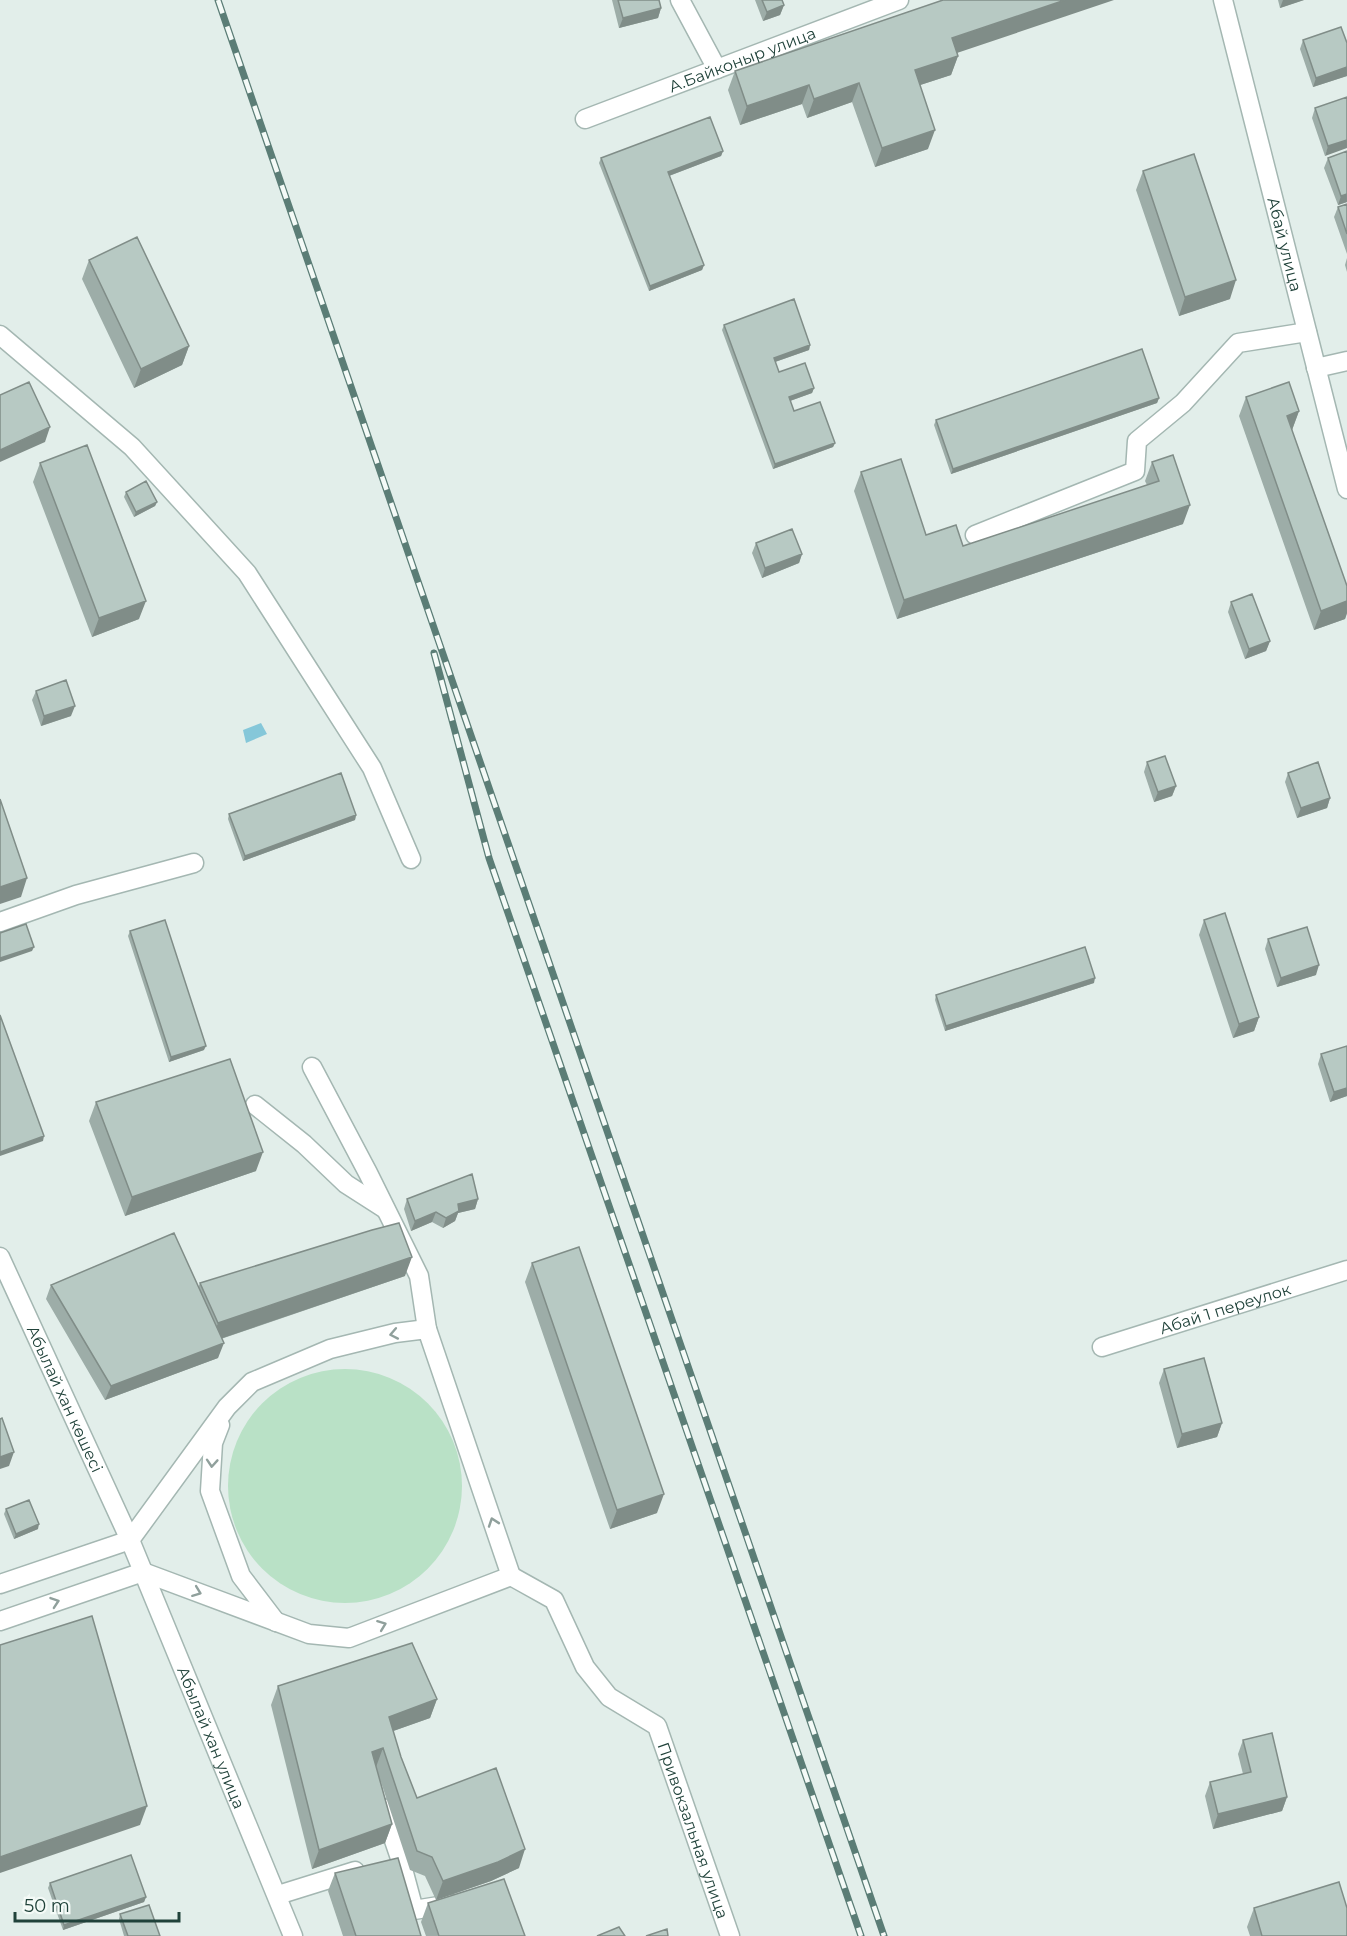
<svg xmlns="http://www.w3.org/2000/svg" width="1347" height="1936" viewBox="0 0 1347 1936" font-family="Montserrat,sans-serif">
  <style>
    .green { fill: #b9e1c6 }
    .water { fill: #85c7d9 }
    .lines { fill: none; stroke-linecap: round; stroke-linejoin: round }
    .minor-casing { stroke: #a4b7b2; stroke-width: 21 }
    .minor { stroke: #fff; stroke-width: 18 }
    .rail-casing { stroke: #5b7d76; stroke-width: 7 }
    .rail { stroke: #f4faf7; stroke-width: 4.5; stroke-dasharray: 14; stroke-linecap: butt }
    .wall { fill: #9dada8 }
    .shaded-wall { fill: #808d88 }
    .building { fill: #b7c9c3; stroke: #808d88; stroke-width: 1.5 }
    .oneway { stroke: #90a09c }
    .labels { text-anchor: middle; dominant-baseline: central; stroke-width: 5; stroke-linejoin: round; paint-order: stroke }
    .street-label { font-size: 16px; fill: #20423a; stroke: #f4faf7 }
  </style>
  <rect width="100%" height="100%" fill="#e2eeea"/>
  <path class="green" d="M228 1486a117 117 0 1 1 234 0a117 117 0 1 1-234 0Z"/>
  <path class="water" d="M261 723 267 734 246 743 243 730Z"/>
  <g class="lines">
    <defs>
      <g id="minor">
        <path d="M680 0 717 69"/>
        <path id="s1" d="M1223 0 1347 489"/>
        <path id="s2" d="M585 119 899 0"/>
        <path d="M0 335 132 447 247 573 372 768 411 859"/>
        <path d="M1316 368 1347 361"/>
        <path d="M975 535 1135 471 1137 441 1183 403 1238 343 1307 332"/>
        <path d="M0 922 76 895 194 863"/>
        <path d="M312 1067 368 1173 419 1276 427 1329"/>
        <path d="M255 1105 304 1144 346 1184 385 1209"/>
        <path id="s3" d="M0 1257 130 1540 293 1936"/>
        <path id="s4" d="M1102 1347 1347 1270"/>
        <path d="M220 1425 213 1443 210 1491 241 1576 276 1622"/>
        <path d="M130 1540 227 1407 252 1382 330 1349 395 1333 427 1329 511 1576 349 1638 309 1634 143 1572"/>
        <path id="s5" d="M511 1576 554 1600 585 1667 609 1697 657 1726 730 1936"/>
        <path d="M0 1584 130 1540"/>
        <path d="M0 1621 143 1572"/>
        <path d="M383 1808 400 1858 414 1910 451 1904"/>
        <path d="M278 1895 355 1871"/>
      </g>
    </defs>
    <use href="#minor" class="minor-casing"/>
    <use href="#minor" class="minor"/>
    <defs>
      <path id="rail" d="M218 0 884 1936
        M434 653 489 858 861 1936"/>
    </defs>
    <use href="#rail" class="rail-casing"/>
    <use href="#rail" class="rail"/>
  </g>
  <path class="wall" d="M612 0H659L661 8 658 18 619 28Z
    M755 0H782L784 5 780 15 763 21Z
    M1278 0H1304L1280 8Z
    M1303 40 1347 43V76L1313 87 1300 49Z
    M957 53 958 56 951 75 920 85 928 149 875 167 852 102 807 118 802 104 740 125 728 90 735 71Z
    M1347 97 1325 156 1312 118 1315 108Z
    M723 151 721 156 669 176 704 265 702 270 649 291 599 163 601 158Z
    M1328 158 1347 202 1338 205 1324 168Z
    M1143 171 1230 299 1179 316 1136 190Z
    M1347 204V254L1334 217 1338 207Z
    M1347 258V272L1345 265Z
    M89 260 189 346 182 365 134 388 82 279Z
    M724 325 810 345 809 350 775 362 779 372 814 388 812 393 790 401 794 411 835 443 833 447 773 469 722 330Z
    M1246 397 1299 411 1292 430 1347 586V613L1345 619 1314 630 1239 416Z
    M1159 398 1157 403 951 474 934 425 936 420Z
    M1152 462 1183 524 897 619 854 491 861 472 926 535 963 546 1147 485 1145 481Z
    M40 463 139 619 92 637 33 482Z
    M126 492 157 502 155 506 134 517 124 497Z
    M756 543 802 554 799 563 762 578 752 553Z
    M1231 602 1270 641 1266 651 1245 659 1228 612Z
    M36 691 71 716 41 726 32 700Z
    M1147 762 1176 786 1172 796 1154 802 1144 772Z
    M1288 773 1330 798 1327 808 1297 818 1285 782Z
    M229 814 356 815 355 820 243 861 228 819Z
    M1204 920 1259 1017 1254 1031 1233 1038 1199 935Z
    M130 931 204 1050 169 1062 128 936Z
    M1268 939 1316 975 1277 987 1265 949Z
    M1094 983 945 1031 935 1000 936 995Z
    M1321 1054 1347 1096 1330 1102 1318 1064Z
    M96 1102 256 1171 125 1216 89 1121Z
    M407 1199H478L475 1209 458 1213 455 1221 443 1228 432 1222 411 1231 404 1209Z
    M532 1263 657 1513 610 1529 525 1282Z
    M405 1276 221 1339 218 1358 105 1400 46 1299 51 1285 198 1288 200 1283Z
    M1164 1369 1222 1423 1217 1437 1177 1448 1159 1383Z
    M6 1509 38 1529 14 1539 4 1514Z
    M278 1686 437 1699 430 1718 393 1731 401 1757 417 1798 519 1868 491 1881 436 1900 425 1876 410 1870 380 1779 392 1824 385 1843 312 1869 271 1705Z
    M1243 1740 1287 1797 1282 1811 1213 1829 1205 1796 1210 1782 1243 1774 1238 1754Z
    M335 1873 421 1936H343L328 1891Z
    M50 1883 146 1897 144 1902 63 1930 48 1888Z
    M428 1903 525 1936H426L421 1922Z
    M1254 1908 1347 1936H1250L1247 1927Z
    M120 1914 160 1936H124L119 1919Z"/>
  <path class="shaded-wall" d="M1065 0H1114L945 57 952 38Z
    M1283 0H1304L1280 8Z
    M784 5 780 15 763 21 767 12Z
    M661 8 658 18 619 28 623 18Z
    M958 56 951 75 908 89 915 70Z
    M1347 67V76L1313 87 1316 78Z
    M859 83 852 102 807 118 814 99Z
    M809 85 802 104 740 125 747 106Z
    M935 130 928 149 875 167 882 148Z
    M1347 140V148L1325 156 1328 146Z
    M723 151 721 156 666 177 668 172Z
    M1347 194V202L1338 205 1341 196Z
    M704 265 702 270 649 291 650 286Z
    M1236 280 1230 299 1179 316 1185 297Z
    M810 345 809 350 772 363 774 358Z
    M189 346 182 365 134 388 141 369Z
    M814 388 812 393 787 402 789 397Z
    M1159 398 1157 403 951 474 953 469Z
    M1299 411 1292 430 1287 416Z
    M50 427 45 442 0 462V450Z
    M835 443 833 447 773 469 775 464Z
    M157 502 155 506 134 517 136 512Z
    M1190 505 1183 524 897 619 904 600Z
    M802 554 799 563 762 578 765 568Z
    M146 601 139 619 92 637 99 618Z
    M1347 601V613L1345 619 1314 630 1321 611Z
    M1270 641 1266 651 1245 659 1249 649Z
    M75 706 71 716 41 726 44 716Z
    M1176 786 1172 796 1154 802 1158 792Z
    M1330 798 1327 808 1297 818 1301 808Z
    M356 815 355 820 243 861 245 856Z
    M27 878 21 897 0 904V887Z
    M34 947 32 951 0 962V958Z
    M1319 965 1316 975 1277 987 1281 978Z
    M1095 978 1094 983 945 1031 946 1026Z
    M1259 1017 1254 1031 1233 1038 1239 1024Z
    M206 1046 204 1050 169 1062 171 1057Z
    M1347 1088V1096L1330 1102 1334 1092Z
    M44 1136 43 1141 0 1156V1152Z
    M263 1152 256 1171 125 1216 132 1197Z
    M478 1199 475 1209 458 1213 455 1221 443 1228 446 1218 458 1204Z
    M436 1212 432 1222 411 1231 415 1221Z
    M412 1257 405 1276 211 1342 218 1323Z
    M224 1343 218 1358 105 1400 111 1386Z
    M1222 1423 1217 1437 1177 1448 1182 1434Z
    M14 1452 9 1466 0 1469V1457Z
    M664 1494 657 1513 610 1529 617 1510Z
    M39 1524 38 1529 14 1539 16 1534Z
    M437 1699 430 1718 382 1735 389 1717Z
    M383 1748 376 1767 372 1752Z
    M1287 1797 1282 1811 1213 1829 1218 1814Z
    M147 1806 140 1825 0 1873V1857Z
    M392 1824 385 1843 312 1869 319 1850Z
    M525 1849 519 1868 491 1881 436 1900 443 1881Z
    M146 1897 144 1902 63 1930 64 1925Z"/>
  <path class="building" d="M618 0H659L661 8 623 18Z
    M762 0H782L784 5 767 12Z
    M943 0H1065L952 38 958 56 915 70 935 130 882 148 859 83 814 99 809 85 747 106 735 71Z
    M1341 27 1347 43V67L1316 78 1303 40Z
    M1347 97V140L1328 146 1315 108Z
    M710 117 723 151 668 172 704 265 650 286 601 158Z
    M1347 151V194L1341 196 1328 158Z
    M1194 154 1236 280 1185 297 1143 171Z
    M1347 204V234L1338 207Z
    M137 237 189 346 141 369 89 260Z
    M794 299 810 345 774 358 779 372 805 363 814 388 789 397 794 411 820 402 835 443 775 464 724 325Z
    M1142 349 1159 398 953 469 936 420Z
    M29 382 50 427 0 450V395Z
    M1289 382 1299 411 1287 416 1347 586V601L1321 611 1246 397Z
    M87 445 146 601 99 618 40 463Z
    M1173 455 1190 505 904 600 861 472 901 459 926 535 956 525 963 546 1159 481 1152 462Z
    M146 481 157 502 136 512 126 492Z
    M792 529 802 554 765 568 756 543Z
    M1252 594 1270 641 1249 649 1231 602Z
    M66 680 75 706 44 716 36 691Z
    M1165 756 1176 786 1158 792 1147 762Z
    M1318 762 1330 798 1301 808 1288 773Z
    M341 773 356 815 245 856 229 814Z
    M0 799 27 878 0 887Z
    M1225 913 1259 1017 1239 1024 1204 920Z
    M165 920 206 1046 171 1057 130 931Z
    M26 924 34 947 0 958V933Z
    M1307 927 1319 965 1281 978 1268 939Z
    M1085 947 1095 978 946 1026 936 995Z
    M0 1015 44 1136 0 1152Z
    M1347 1046V1088L1334 1092 1321 1054Z
    M230 1059 263 1152 132 1197 96 1102Z
    M472 1174 478 1199 458 1204 459 1211 446 1218 436 1212 415 1221 407 1199Z
    M399 1223 412 1257 218 1323 200 1283 372 1230Z
    M174 1233 224 1343 111 1386 51 1285Z
    M579 1247 664 1494 617 1510 532 1263Z
    M1204 1358 1222 1423 1182 1434 1164 1369Z
    M2 1418 14 1452 0 1457V1419Z
    M29 1500 39 1524 16 1534 6 1509Z
    M92 1616 147 1806 0 1857V1645Z
    M412 1643 437 1699 389 1717 401 1757 417 1798 496 1768 525 1849 498 1862 443 1881 432 1857 417 1851 383 1748 372 1752 392 1824 319 1850 278 1686Z
    M1272 1733 1287 1797 1218 1814 1210 1782 1251 1772 1243 1740Z
    M131 1855 146 1897 64 1925 50 1883Z
    M398 1858 421 1936H356L335 1873Z
    M504 1879 525 1936H439L428 1903Z
    M1339 1882 1347 1908V1936H1262L1254 1908Z
    M149 1905 160 1936H128L120 1914Z
    M619 1927 625 1936H597Z
    M667 1929 668 1936H646Z"/>
  <defs><path id="oneway-chevron" d="M-2-3.5L2.5 0L-2 3.5" fill="none" stroke-width="1.6" stroke-linecap="round" stroke-linejoin="round" transform="scale(1.5)"/></defs>
  <g class="oneway">
    <use href="#oneway-chevron" transform="translate(394 1334) rotate(169)"/>
    <use href="#oneway-chevron" transform="translate(212 1463) rotate(94)"/>
    <use href="#oneway-chevron" transform="translate(493 1522) rotate(-109)"/>
    <use href="#oneway-chevron" transform="translate(197 1592) rotate(21)"/>
    <use href="#oneway-chevron" transform="translate(55 1602) rotate(-19)"/>
    <use href="#oneway-chevron" transform="translate(382 1625) rotate(-21)"/>
  </g>
  <g class="labels">
    <g class="street-label">
      <text stroke="none"><textPath href="#s2" startOffset="168">А.Байконыр улица</textPath></text>
      <text stroke="none"><textPath href="#s1" startOffset="252">Абай улица</textPath></text>
      <text stroke="none"><textPath href="#s4" startOffset="129">Абай 1 переулок</textPath></text>
      <text stroke="none"><textPath href="#s3" startOffset="156">Абылай хан көшесі</textPath></text>
      <text stroke="none"><textPath href="#s3" startOffset="525">Абылай хан улица</textPath></text>
      <text stroke="none"><textPath href="#s5" startOffset="328">Привокзальная улица</textPath></text>
    </g>
  </g>
  <path d="M15 1912v9h164v-9" fill="none" stroke="#20423a" stroke-width="3"/>
  <text x="24" y="1912" font-size="18" fill="#20423a" stroke="#f4faf7" stroke-width="4.5" paint-order="stroke">50 m</text>
</svg>
